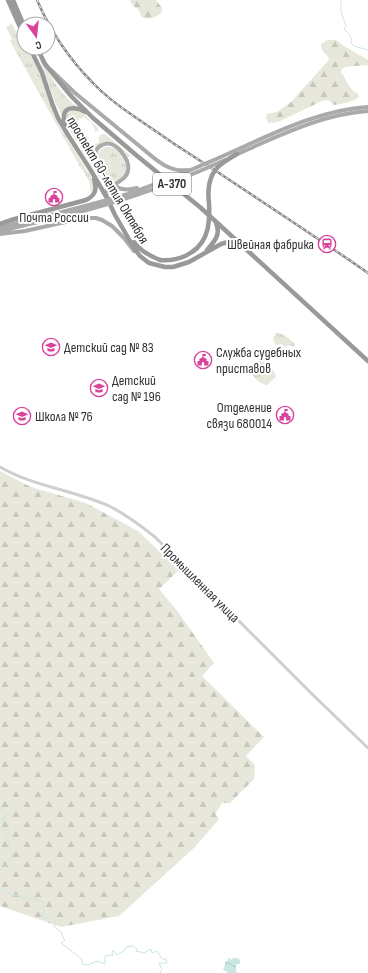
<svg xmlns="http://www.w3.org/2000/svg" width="368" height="973" viewBox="0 0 368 973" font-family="'Sofia Sans Condensed',sans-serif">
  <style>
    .grass { fill: url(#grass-tufts) }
    .forest { fill: url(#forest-firs) }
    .water { fill: url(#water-waves) }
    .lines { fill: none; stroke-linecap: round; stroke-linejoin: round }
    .stream { stroke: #cae7e3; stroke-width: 1 }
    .minor { stroke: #cfcfcf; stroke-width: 3 }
    .major { stroke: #aaa; stroke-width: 4 }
    .highway { stroke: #999; stroke-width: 4.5 }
    .rail-casing { stroke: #878787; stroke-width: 2.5 }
    .rail { stroke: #fff; stroke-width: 1; stroke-dasharray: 3; stroke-linecap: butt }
    .major-bridge { stroke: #aaa; stroke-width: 4 }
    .highway-bridge { stroke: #999; stroke-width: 4.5 }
    .labels { text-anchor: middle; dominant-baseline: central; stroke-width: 4; stroke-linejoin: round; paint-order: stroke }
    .shield { fill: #fff; stroke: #707070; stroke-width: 1 }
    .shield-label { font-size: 13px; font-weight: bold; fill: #323232 }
    .street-label { font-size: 14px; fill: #323232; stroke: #fff }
    .poi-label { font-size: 14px; fill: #323232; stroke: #fff; text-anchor: start }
  </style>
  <defs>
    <pattern id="grass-tufts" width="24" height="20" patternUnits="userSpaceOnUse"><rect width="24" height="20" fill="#e8e7db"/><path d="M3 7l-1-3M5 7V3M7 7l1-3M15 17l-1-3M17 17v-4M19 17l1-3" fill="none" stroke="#c7c7bc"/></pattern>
    <pattern id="forest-firs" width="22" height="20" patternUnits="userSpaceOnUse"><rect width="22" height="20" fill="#e8e7db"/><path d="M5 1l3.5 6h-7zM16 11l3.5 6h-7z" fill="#c7c7bc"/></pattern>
    <pattern id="water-waves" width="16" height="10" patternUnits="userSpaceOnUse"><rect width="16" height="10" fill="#cae7e3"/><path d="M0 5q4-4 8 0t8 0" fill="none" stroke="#aec7c3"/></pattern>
  </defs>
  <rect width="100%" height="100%" fill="#fff"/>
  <path class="grass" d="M12 24 24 46V48H25C31 56 36 64 39 73 47 90 51 109 59 126L90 175C93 181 94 186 93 192L90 190C91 180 84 173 79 165L10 41 12 39 6 27Z
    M39 58C50 74 60 94 76 106 69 105 64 109 62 116L55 102Z
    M72 110C83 110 90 121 98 128V130L96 132 94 131 95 130 91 122 83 117 81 119 79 118V120L71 125 70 127 71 128H74L80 141 79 144C72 134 65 126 66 114Z
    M103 134H105L131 156 127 158C123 153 120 146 114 143 103 137 89 150 93 162 96 171 103 179 109 186L106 188 80 147 86 146 91 147 99 142C98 138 99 135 103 134Z
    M105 147C108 147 111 147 114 148 120 152 129 166 126 173 124 178 117 181 113 183 110 180 107 175 104 171 98 162 92 154 105 147Z
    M276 333C284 333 289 339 295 344L294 347 290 345 285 347 282 344 277 345 274 342 273 338Z
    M260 360C268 363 274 368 276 377L267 385C258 383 250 376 251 367L254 365V363H257Z"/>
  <path class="forest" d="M130 0H156L162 8V12C157 17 146 22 141 16 140 14 140 11 138 10 138 9 137 8 136 8 133 6 131 3 130 0Z
    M327 40H336L339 42 344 46 368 60V66L366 65 345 67 342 69 341 72 350 87 353 91 358 94 359 97C352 102 342 104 334 105L328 100 322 101 278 122 274 123 268 122 266 118 267 114 277 112 291 102 328 61 329 59C327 53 320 51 321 44Z
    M0 471 31 487 86 503 138 531 179 570 159 589 178 612 214 663 202 676 264 737 246 756 255 765 254 779 230 803H222L215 814 219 819 194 848 119 916 61 927 0 906Z"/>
  <path class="water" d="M230 958 231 960 233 958H237L240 960V964H237L236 966V972L238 973H229L223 970 225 965V961H228V959Z"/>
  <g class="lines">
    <path class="stream" d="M341 0V12L346 26 344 29C349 34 352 36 351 43L354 46 368 50
      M0 807 1 809 7 812V815L4 817 2 824 4 830 7 829 10 831 6 839 9 842V848L13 853 9 862 0 871
      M0 889C5 892 13 897 19 895L25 899 31 898 44 902 43 917 47 919 50 916H53L55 921 54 926 62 933 63 938 65 940 61 943 82 959V964L88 965 97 961 105 964V956L113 955 112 953 113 950 117 955 124 951 126 947 133 946 137 949 136 951 144 953 151 949 152 953 157 951 162 959H166L167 963H159L162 969 160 973"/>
    <path class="minor" d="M0 467C33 486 72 490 107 505 124 513 140 525 155 537L312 694 368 748"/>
    <path class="major" d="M51 70 75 93 137 144
      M237 154C279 136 322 114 368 111
      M107 197 106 194 107 190C118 181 133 178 127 161
      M0 227 37 218
      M0 231 38 222
      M0 234 25 231 79 219 90 218H96L102 220 112 226 124 238 134 251"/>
    <path class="highway" d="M8 0 24 36
      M13 0 24 26
      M30 48 42 73 52 103 58 118 68 135 90 169 107 198 115 215 134 248 140 256 149 263 165 267H173L189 262 221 244 228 242 233 243 239 246
      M37 48 45 64 62 85 72 97 93 118 136 155 201 208 368 361
      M66 128C65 124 63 119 64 115 66 105 79 108 85 112
      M0 224 11 220 86 200C96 195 97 189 94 179
      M134 242C140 251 150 256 160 260
      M207 250C215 241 221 234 216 223"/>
    <defs>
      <path id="rail" d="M37 0C50 30 69 59 93 83 105 96 120 107 135 117 162 136 189 154 216 171 267 205 318 238 368 273"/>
    </defs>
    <use href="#rail" class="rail-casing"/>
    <use href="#rail" class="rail"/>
    <path class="major-bridge" d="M137 144C152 156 167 173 188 170
      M127 161C124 155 120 149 115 146 107 140 95 146 95 156 95 162 98 166 101 170 111 185 118 193 137 188
      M37 218C67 211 98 203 128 194 153 185 178 176 202 165 254 144 311 110 368 107
      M38 222C69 215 100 207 130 197 162 187 194 174 225 160"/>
    <path class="highway-bridge" d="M160 260C172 261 182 259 192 252 209 241 210 221 209 203 208 195 208 186 211 178 215 166 227 160 237 154"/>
  </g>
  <defs>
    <symbol id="civic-ring" viewBox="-11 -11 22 22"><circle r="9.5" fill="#fff" stroke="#d9439c" stroke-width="1.5"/><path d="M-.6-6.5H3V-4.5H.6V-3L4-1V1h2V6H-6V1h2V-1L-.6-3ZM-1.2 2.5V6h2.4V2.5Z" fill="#d9439c"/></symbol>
    <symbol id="station-ring" viewBox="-11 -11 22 22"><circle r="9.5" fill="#fff" stroke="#d9439c" stroke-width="1.5"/><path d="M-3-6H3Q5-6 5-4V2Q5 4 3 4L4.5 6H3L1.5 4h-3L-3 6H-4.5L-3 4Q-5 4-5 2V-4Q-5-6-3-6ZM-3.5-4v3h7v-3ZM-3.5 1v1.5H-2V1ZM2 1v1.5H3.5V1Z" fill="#d9439c"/></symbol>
    <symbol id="school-ring" viewBox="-11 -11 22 22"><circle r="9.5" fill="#fff" stroke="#d9439c" stroke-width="1.5"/><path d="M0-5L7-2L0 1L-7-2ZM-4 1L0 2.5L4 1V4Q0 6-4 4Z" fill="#d9439c"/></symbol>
  </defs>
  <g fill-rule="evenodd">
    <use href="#civic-ring" x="44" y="187" width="20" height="20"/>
    <use href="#station-ring" x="317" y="234" width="20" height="20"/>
    <use href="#school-ring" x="41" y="337" width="20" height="20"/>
    <use href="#civic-ring" x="193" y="350" width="20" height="20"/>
    <use href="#school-ring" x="89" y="378" width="20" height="20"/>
    <use href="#civic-ring" x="275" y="405" width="20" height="20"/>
    <use href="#school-ring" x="12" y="406" width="20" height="20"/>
  </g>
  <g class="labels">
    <rect class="shield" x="153" y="173" width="38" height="22" rx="3"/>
    <g class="shield-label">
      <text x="172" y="184">А-370</text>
    </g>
    <g class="street-label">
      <text transform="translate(108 180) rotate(59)">проспект 60-летия Октября</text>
      <text transform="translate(200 583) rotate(45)">Промышленная улица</text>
    </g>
    <g class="poi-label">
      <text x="54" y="217" text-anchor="middle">Почта России</text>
      <text x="314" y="244" text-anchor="end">Швейная фабрика</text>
      <text x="64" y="347">Детский сад № 83</text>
      <text x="216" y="352">Служба судебных<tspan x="216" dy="16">приставов</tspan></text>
      <text x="112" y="380">Детский<tspan x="112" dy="16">сад № 196</tspan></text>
      <text x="272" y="407" text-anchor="end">Отделение<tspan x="272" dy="16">связи 680014</tspan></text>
      <text x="35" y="416">Школа № 76</text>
    </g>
  </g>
  <g transform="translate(36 36) rotate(165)"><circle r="19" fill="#ffffff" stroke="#adadad"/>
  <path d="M0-3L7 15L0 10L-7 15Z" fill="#d9439c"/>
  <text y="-6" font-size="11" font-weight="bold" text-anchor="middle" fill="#323232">С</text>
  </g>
</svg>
